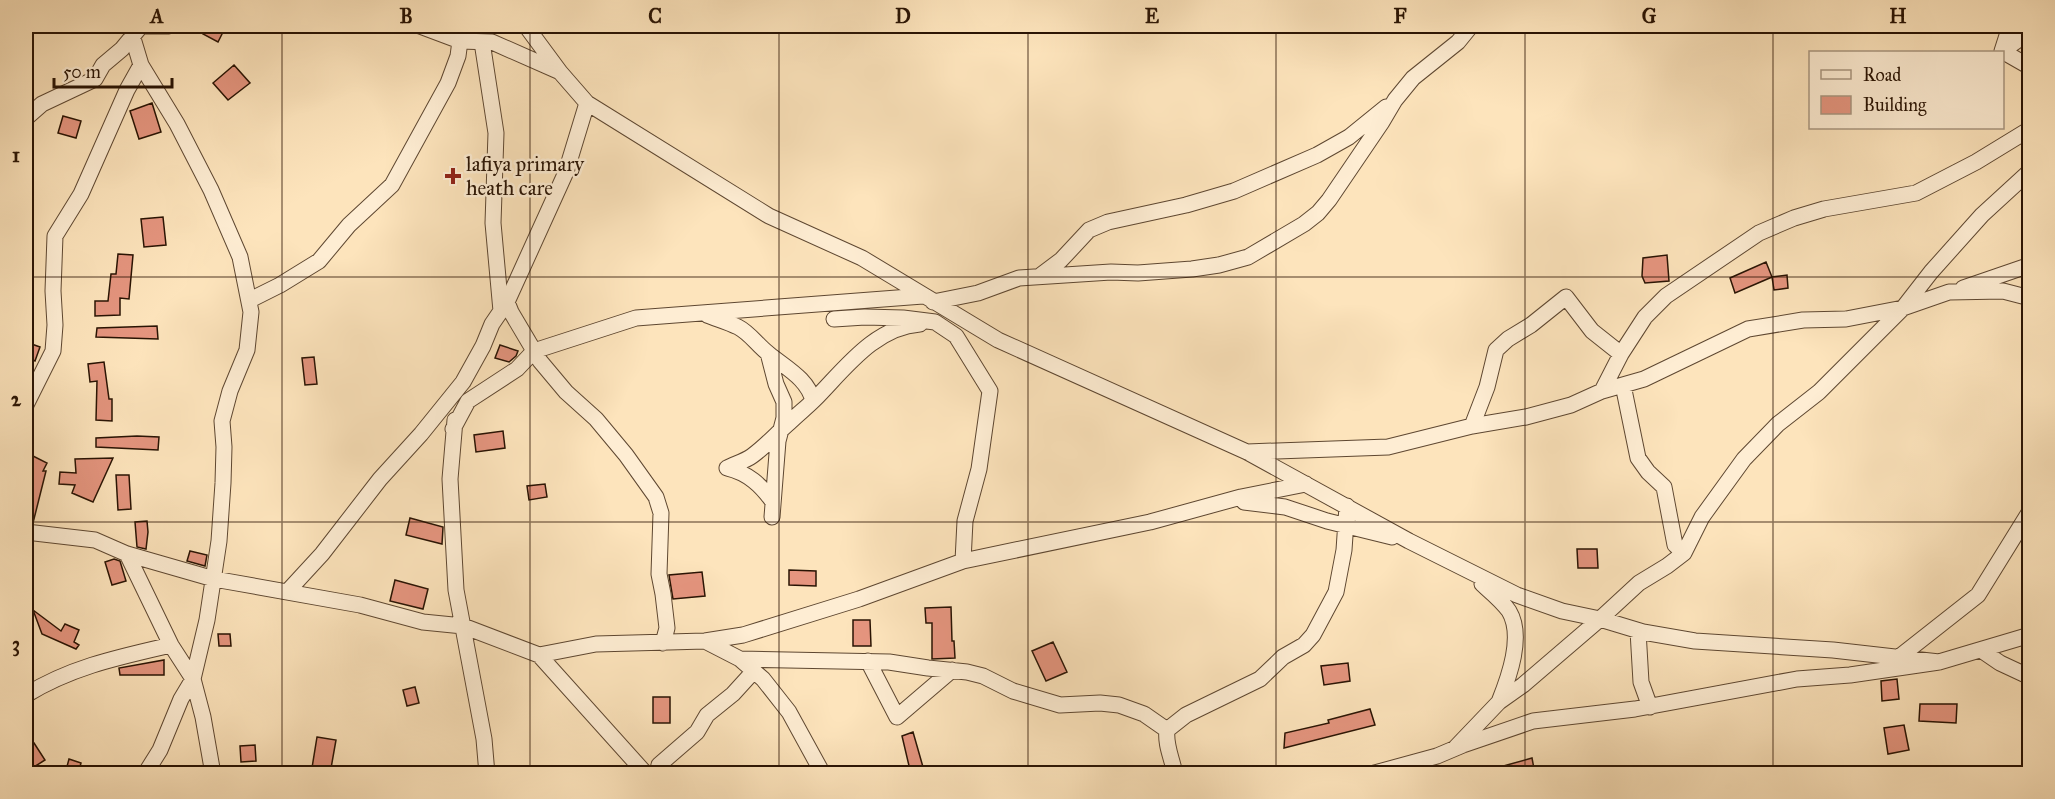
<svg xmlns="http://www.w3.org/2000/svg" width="2055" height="799" viewBox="0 0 2055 799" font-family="'IM FELL Great Primer',serif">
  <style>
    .building { fill: #e5957f; stroke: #291303; stroke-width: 1.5 }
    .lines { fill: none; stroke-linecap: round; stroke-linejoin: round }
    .street-casing { stroke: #5e4731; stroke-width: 17 }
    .street { stroke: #feedd3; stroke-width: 15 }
    .grid { fill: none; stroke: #291303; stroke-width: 1.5; stroke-opacity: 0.55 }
    .poi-dot { fill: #8f2418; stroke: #feedd3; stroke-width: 2 }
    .labels { text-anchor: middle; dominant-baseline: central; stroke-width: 5; stroke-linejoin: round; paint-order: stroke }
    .poi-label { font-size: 21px; fill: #291303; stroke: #feedd3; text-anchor: start }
    .neatline { fill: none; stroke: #291303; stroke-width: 2 }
    .grid-label { font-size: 20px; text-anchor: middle; font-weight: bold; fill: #291303 }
  </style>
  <rect width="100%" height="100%" fill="#fde4bc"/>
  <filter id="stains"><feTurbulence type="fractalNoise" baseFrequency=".00333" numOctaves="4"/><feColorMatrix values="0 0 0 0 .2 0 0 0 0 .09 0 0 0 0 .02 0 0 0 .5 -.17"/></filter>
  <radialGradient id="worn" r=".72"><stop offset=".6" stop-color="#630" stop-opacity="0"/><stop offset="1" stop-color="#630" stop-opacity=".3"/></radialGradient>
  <path class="building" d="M207 26H226L218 42 203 34Z
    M234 65 250 83 228 100 213 83Z
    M152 103 161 132 139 139 130 111Z
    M63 116 81 121 76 138 58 133Z
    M163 217 166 245 144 247 141 219Z
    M118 254 133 255 129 299 120 298V315L95 316V301H108L111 274H116Z
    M1667 255 1669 281 1645 283 1642 276 1643 258Z
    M1766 262 1772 277 1735 293 1730 278Z
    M1787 275 1788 288 1774 290 1772 277Z
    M157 326 158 339 96 337 97 328Z
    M26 342 40 347 35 361 26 357Z
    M500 345 518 351 516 356 509 362 495 358Z
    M314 357 317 384 305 385 302 358Z
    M104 362 109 399H112V421L96 420 97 381 90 382 88 364Z
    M503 431 505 448 476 452 474 435Z
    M137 436 159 437 158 450 96 447V438Z
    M31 455 47 463 43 471H46L33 523 26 522V467Z
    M113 458 93 502 72 493 75 485 59 484 60 472 76 473 75 459Z
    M116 475H129L131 509 118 510Z
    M545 484 547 497 529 500 527 486Z
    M410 518 443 527 442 544 406 535Z
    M147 521 148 532 146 549 137 547 135 522Z
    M1577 549H1597L1598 568H1578Z
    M190 551 207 555 205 566 187 561Z
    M114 559 120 561 126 581 112 585 105 562Z
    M789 570 816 571V586L789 585Z
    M702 572 705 596 673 599 669 575Z
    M395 580 428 589 423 609 390 601Z
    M951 607 952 641H954L955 658 932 659V623H926L925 608Z
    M33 610 61 631 65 624 79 630 74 642 79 645 76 649 42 634Z
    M853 620H870L871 646H853Z
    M218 634H230L231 646H219Z
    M1053 642 1067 672 1046 681 1032 651Z
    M164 660V675H120L119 668Z
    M1348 663 1350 681 1324 685 1321 666Z
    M1897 679 1899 699 1882 701 1881 681Z
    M415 687 419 703 407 706 403 690Z
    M653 697H670V723H653Z
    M1920 704H1957L1956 723 1919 721Z
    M1370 709 1375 725 1284 748 1285 733 1329 723 1328 720Z
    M1904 725 1909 750 1888 754 1884 728Z
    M913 732 923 767 910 770 902 736Z
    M317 737 336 740 330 774H311Z
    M34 743 45 760 34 767 26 752V748Z
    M255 745 256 761 241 762 240 746Z
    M1532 758 1535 774H1490L1489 770Z
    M69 759 81 763 78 774H65Z"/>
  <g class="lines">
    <defs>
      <path id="street" d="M141 26H169
        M420 26 460 41 492 42 560 72 587 103 769 216 862 258 998 340 1247 452 1409 541 1517 595 1562 611 1600 619 1643 632 1695 641 1833 650 1939 662
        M526 26 560 72
        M2010 26 2002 51 2030 67
        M132 35 141 65 177 124 211 190 240 257 251 312 247 350 230 391 222 421 224 447 223 483 219 541 207 620 193 679 181 699 160 750 145 774
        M482 42 496 133 493 223 501 311
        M2002 51 2030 32
        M26 118 42 104 95 79 103 65 122 49 141 26
        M1041 275 1061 260 1089 230 1108 222 1186 205 1234 191 1317 155 1349 137 1386 107
        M1963 288 2030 265
        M250 300 280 285 319 261 349 225 392 185 448 83 458 56 462 26
        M507 302 511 312 540 361 566 392 596 419 626 455 656 497 661 513 659 574 663 594 667 628 663 643
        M933 302 978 293 1019 278 1111 272 1138 273 1192 269 1219 265 1248 257 1304 224 1318 213 1329 200 1382 122 1395 100 1413 78 1458 42 1471 26
        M707 315C717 319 728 322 738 327 750 333 758 346 769 354 786 368 808 379 813 401
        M834 319 865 317 903 318 935 322 956 336 990 391 979 469 965 521 963 561
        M768 353 776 384 784 402V418L778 441 772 517
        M1623 385 1638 458 1648 472 1664 487 1675 545 1684 553
        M1602 391 1644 379 1748 329 1803 320 1846 319 1903 308 1949 292 2003 291 2030 298
        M26 405 53 351 55 325 53 291 55 236 81 194 127 90 141 65
        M455 420 450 479 456 590 484 739 487 774
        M1472 426 1487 387 1496 350 1508 339 1531 325 1566 297 1592 331 1621 354
        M453 429 468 401 517 369 534 351 636 318 923 296
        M1247 452 1388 447 1472 426 1526 417 1571 405 1602 391 1621 354 1645 317 1666 296 1759 233 1794 218 1824 209 1916 193 1976 162 2030 129
        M727 468C735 464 745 461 752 456 766 446 777 433 790 422 798 414 806 408 814 400 844 370 874 327 920 324
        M727 468C748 473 761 485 773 502
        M1244 502 1285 507 1327 521 1392 537
        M26 532 95 540 127 554 214 579 360 605 423 622 463 626 539 655 596 644 705 641 743 635 859 599 963 561 1150 522 1241 497 1306 484
        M127 554 171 645 193 679 203 717 213 774
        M1482 584C1491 592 1502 601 1509 611 1524 636 1509 677 1499 702
        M287 592 322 554 380 479 421 434 463 382 483 346 492 324 507 302 566 172 587 103
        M1638 631 1641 682 1650 707
        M705 641 740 659 763 679 789 712 823 774
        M1981 650 2000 663 2030 677
        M539 655 646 774
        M1898 658 1978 595 2030 511
        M740 659 889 662 928 668 967 672 983 676 1013 691 1060 705 1100 703 1119 705 1144 714 1167 730
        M868 661 897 717 952 670
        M26 695C71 667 119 657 171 645
        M1456 747 1499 702 1523 685 1600 619 1639 583 1667 566 1684 553 1702 517 1744 459 1778 424 1819 392 1903 308 1931 272 1982 215 2030 171
        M657 774 659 765 697 732 707 715 733 694 753 672
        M1175 774C1172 758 1165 745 1167 730L1186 715 1260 679 1283 657 1304 645 1313 635 1336 592 1344 550 1347 506
        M1371 774 1437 756 1463 745 1533 721 1635 709 1797 679 1850 675 1939 662 2030 635"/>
    </defs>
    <use href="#street" class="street-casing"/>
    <use href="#street" class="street"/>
  </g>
  <path class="grid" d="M282 26V774M530 26V774M779 26V774M1028 26V774M1276 26V774M1525 26V774M1773 26V774M26 277H2030M26 522H2030"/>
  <path class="poi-dot" d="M450 167h6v6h6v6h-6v6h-6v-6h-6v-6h6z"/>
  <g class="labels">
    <g class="poi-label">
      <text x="466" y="164">lafiya primary<tspan x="466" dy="24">heath care</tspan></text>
    </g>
  </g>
  <rect width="2055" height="799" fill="none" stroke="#fde4bc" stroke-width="66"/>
  <rect x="1809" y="51" width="195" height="78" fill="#feedd3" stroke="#a99680" stroke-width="1.5"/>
  <rect x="1821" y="70" width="30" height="9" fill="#feedd3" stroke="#a99680" stroke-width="1.5"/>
  <text x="1863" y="81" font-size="18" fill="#291303">Road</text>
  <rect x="1821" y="96" width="30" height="18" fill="#e5957f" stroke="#a99680" stroke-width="1.5"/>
  <text x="1863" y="111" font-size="18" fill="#291303">Building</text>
  <path d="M54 78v9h118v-9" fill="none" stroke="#291303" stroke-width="3"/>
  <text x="63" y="78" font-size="18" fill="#291303" stroke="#feedd3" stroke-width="4.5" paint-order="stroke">50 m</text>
  <rect x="33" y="33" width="1989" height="733" class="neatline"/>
  <g class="grid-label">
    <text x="157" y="23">A</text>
    <text x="406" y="23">B</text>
    <text x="655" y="23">C</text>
    <text x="903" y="23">D</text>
    <text x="1152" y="23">E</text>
    <text x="1400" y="23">F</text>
    <text x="1649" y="23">G</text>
    <text x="1898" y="23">H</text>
    <text x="16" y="162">1</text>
    <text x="16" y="406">2</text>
    <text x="16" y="651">3</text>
  </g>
  <rect width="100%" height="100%" filter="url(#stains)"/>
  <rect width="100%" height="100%" fill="url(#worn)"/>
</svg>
